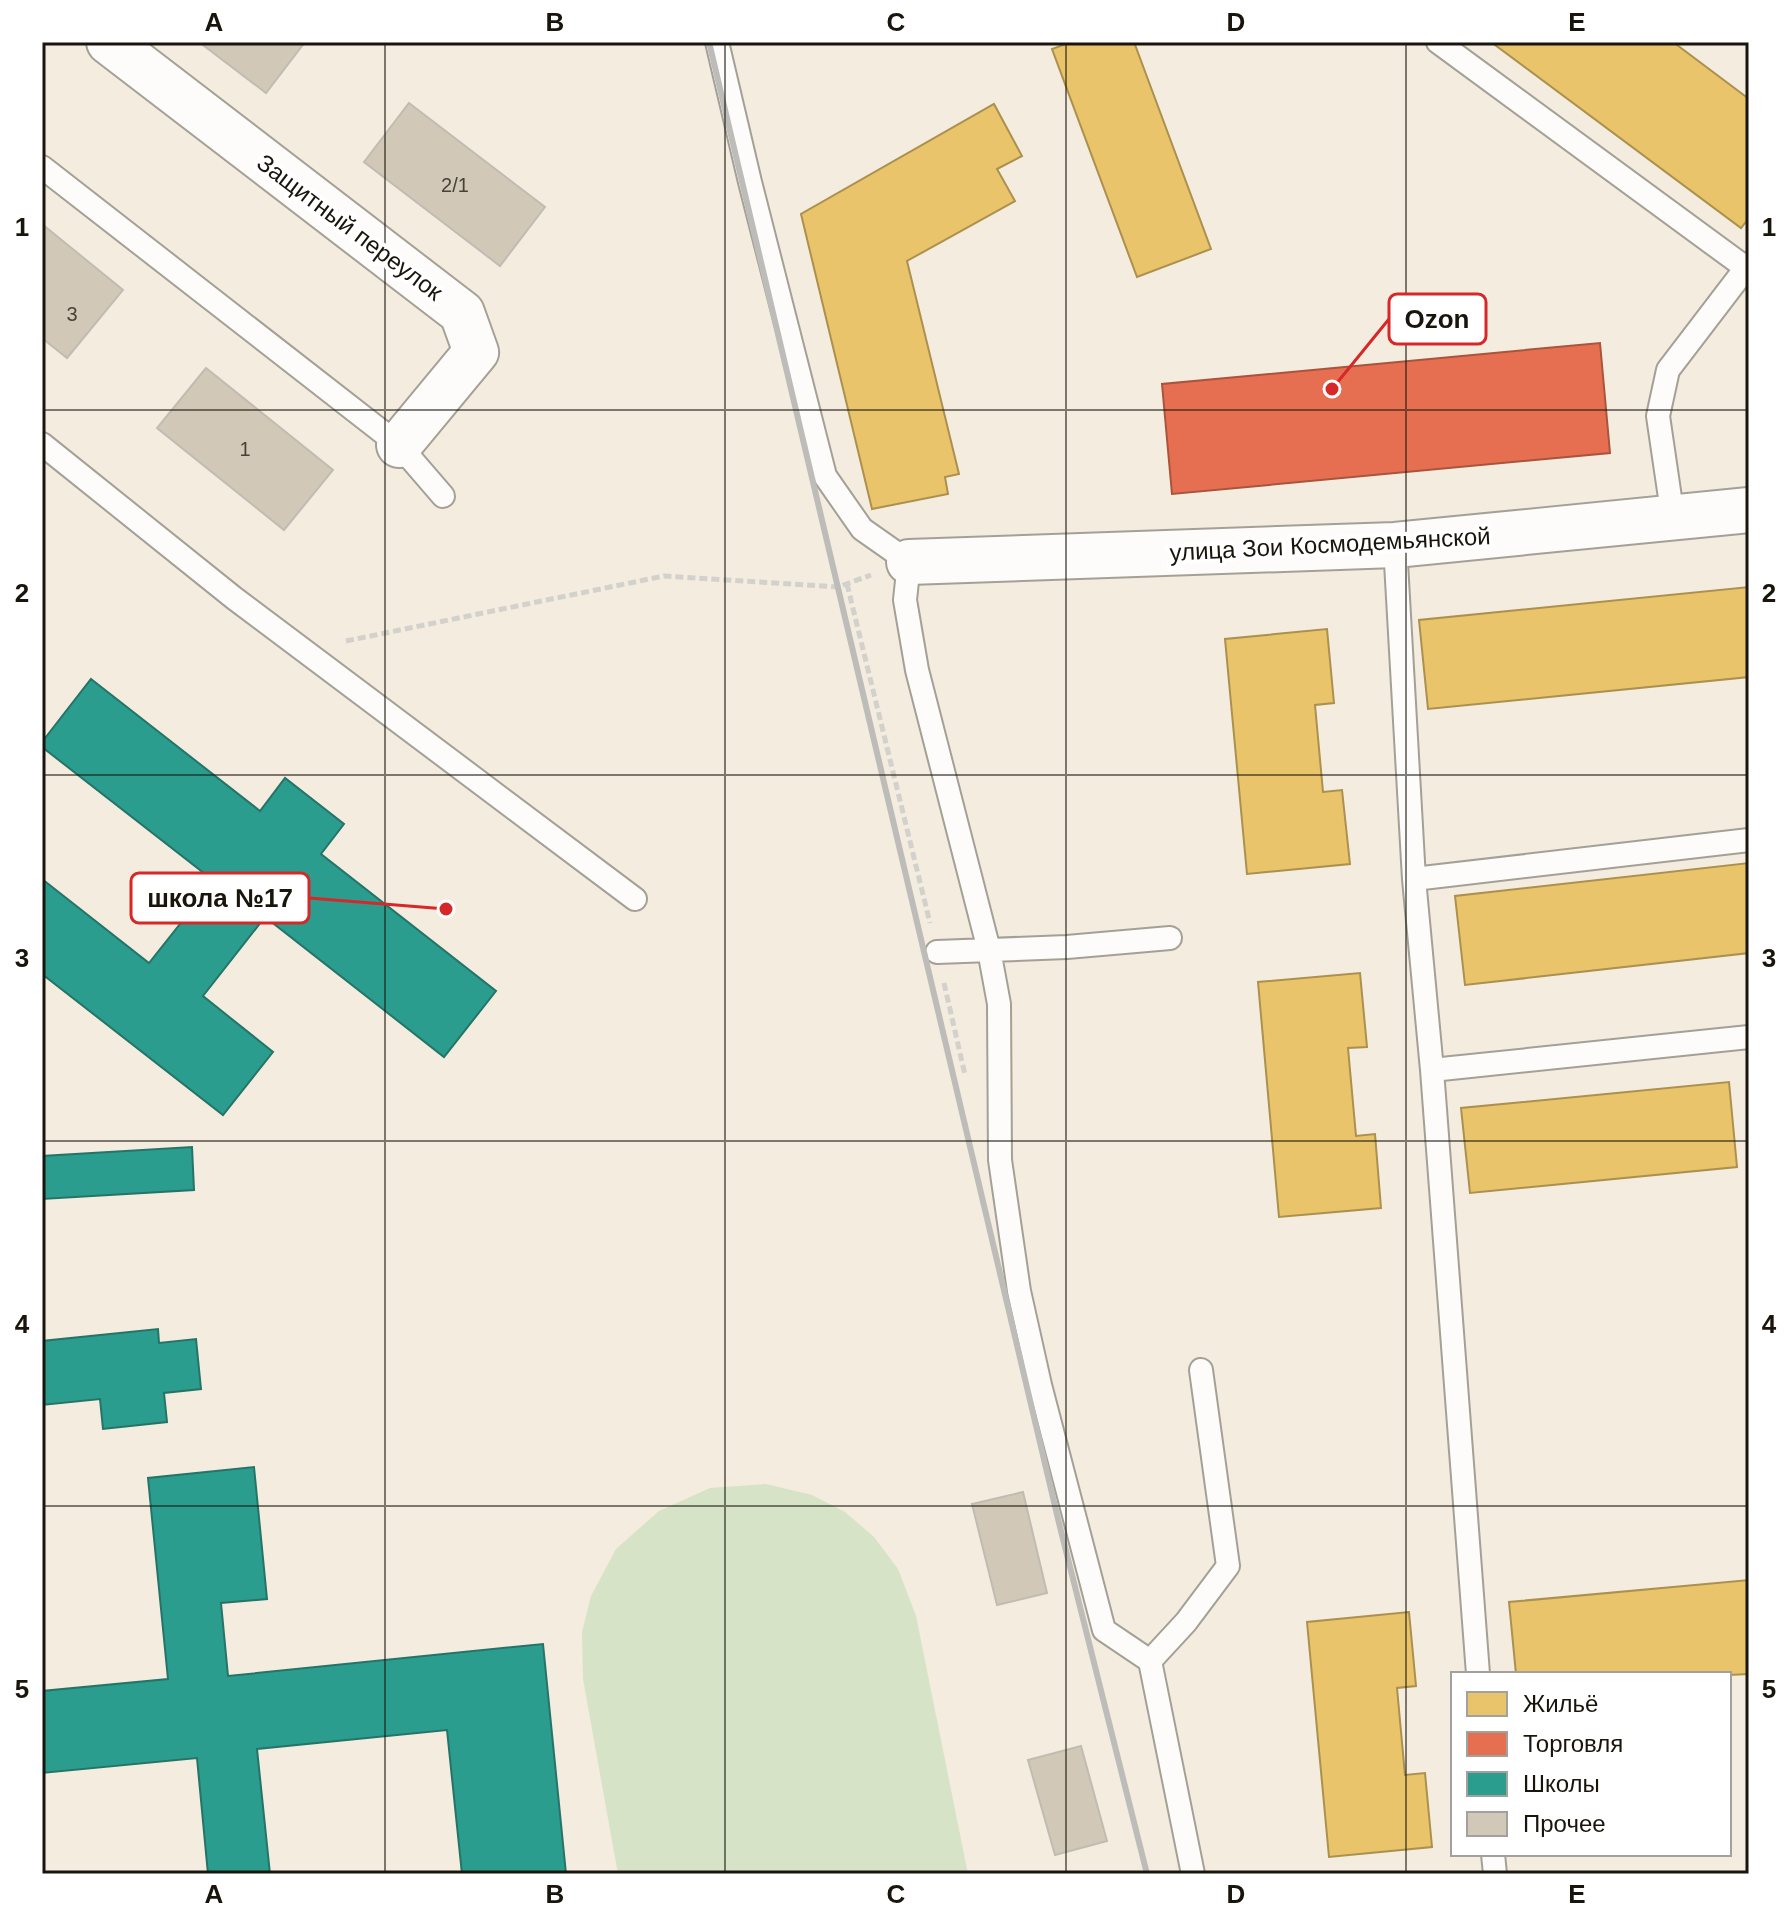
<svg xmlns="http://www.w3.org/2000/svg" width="1791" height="1916" viewBox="0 0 1791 1916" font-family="Helvetica,sans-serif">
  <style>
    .green { fill: #d6e3c7 }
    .homes { fill: #e9c46a; stroke: #ab904e; stroke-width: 2 }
    .shops { fill: #e76f51; stroke: #a9543c; stroke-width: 2 }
    .schools { fill: #2a9d8f; stroke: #257468; stroke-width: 2 }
    .building { fill: #d1c8b7; stroke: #c1bcb2; stroke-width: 2 }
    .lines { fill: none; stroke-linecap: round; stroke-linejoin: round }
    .lane-casing { stroke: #a5a096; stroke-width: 26 }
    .street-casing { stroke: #a5a096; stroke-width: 48 }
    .path { stroke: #d3d1cc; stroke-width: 5; stroke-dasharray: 8 4; stroke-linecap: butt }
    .lane { stroke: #fdfcfa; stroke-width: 22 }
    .street { stroke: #fdfcfa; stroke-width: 44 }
    .rail { stroke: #bdbcb8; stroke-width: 6 }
    .grid { fill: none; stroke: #19150c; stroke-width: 2; stroke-opacity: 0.55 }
    .labels { text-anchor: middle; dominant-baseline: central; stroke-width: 8; stroke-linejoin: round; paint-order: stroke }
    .number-label { font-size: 20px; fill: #474237 }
    .street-label { font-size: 24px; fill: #19150c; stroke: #fff }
    .leader { fill: none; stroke: #d62828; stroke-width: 3 }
    .callout-dot { fill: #d62828; stroke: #fff; stroke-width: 3 }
    .callout { fill: #fff; stroke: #d62828; stroke-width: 3 }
    .callout-label { font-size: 26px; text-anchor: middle; font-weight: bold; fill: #19150c }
    .neatline { fill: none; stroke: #19150c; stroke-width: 3 }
    .grid-label { font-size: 26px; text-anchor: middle; font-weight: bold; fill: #19150c }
  </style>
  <rect width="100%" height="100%" fill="#f3ecdf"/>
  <path class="green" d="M766 1484 812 1495 845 1512 874 1537 898 1569 916 1616 968 1874H618L583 1679 582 1632 591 1596 616 1549 659 1511 710 1488Z"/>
  <path class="homes" d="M1071 42H1134L1211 249 1137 277 1052 49Z
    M1491 42H1673L1749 99V218L1741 228Z
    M994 104 1022 156 997 169 1015 201 907 261 959 474 945 477 948 494 872 509 801 214Z
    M1749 587V677L1428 709 1419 620Z
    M1327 629 1334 703 1315 705 1323 792 1342 790 1350 864 1247 874 1225 639Z
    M1749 863V953L1465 985 1455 896Z
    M1360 973 1367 1047 1348 1048 1356 1136 1375 1134 1381 1208 1279 1217 1258 982Z
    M1729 1082 1737 1167 1470 1193 1461 1108Z
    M1749 1580V1674L1729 1675V1674H1516L1509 1602Z
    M1409 1612 1416 1686 1397 1688 1405 1775 1425 1773 1432 1847 1329 1857 1307 1622Z"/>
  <path class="shops" d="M1600 343 1610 453 1172 494 1162 384Z"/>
  <path class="schools" d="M91 679 260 811 285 778 344 824 321 854 496 991 444 1057 265 917 203 996 273 1052 223 1115 42 974V879L149 963 214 881 42 747V742Z
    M192 1147 194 1190 42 1199V1156Z
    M158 1329 159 1343 196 1339 201 1389 164 1393 167 1422 103 1429 100 1399 42 1405V1341Z
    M254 1467 267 1599 221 1603 228 1676 543 1644 566 1874H462L447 1730 257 1749 270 1874H208L197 1758 42 1773V1691L168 1679 148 1478Z"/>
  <path class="building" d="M199 42H305L266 93Z
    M409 103 545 207 500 266 364 162Z
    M42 224 123 290 67 358 42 338Z
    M206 368 333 470 284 530 157 428Z
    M1023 1492 1047 1593 997 1605 972 1504Z
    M1081 1746 1107 1841 1055 1855 1028 1760Z"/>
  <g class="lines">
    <defs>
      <path id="lane" d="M717 42 750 182 825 476 862 529 909 562 905 600 917 670 989 950 999 1004 1000 1160 1019 1291 1040 1385 1104 1630 1150 1661 1193 1874
        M1438 42 1746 268
        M42 167 399 445 443 496
        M42 444 234 598 635 899
        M1673 518 1658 416 1668 370 1749 264
        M1395 545 1414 879
        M1749 840 1414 879 1432 1070 1749 1037
        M937 952 1067 947 1170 938
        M1432 1070 1478 1674
        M1150 1661 1186 1622 1228 1566 1201 1370
        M1493 1854 1495 1874"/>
      <path id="street" d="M109 42 462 313 476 352 399 445
        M909 562 1395 545 1749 510"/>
    </defs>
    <use href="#lane" class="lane-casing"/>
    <use href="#street" class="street-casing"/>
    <path class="path" d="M847 584 930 923
      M346 641 664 576 838 587 871 575
      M944 983 965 1075"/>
    <use href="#lane" class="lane"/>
    <use href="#street" class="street"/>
    <path class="rail" d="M709 42 1059 1523 1147 1874"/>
  </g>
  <path class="grid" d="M385 42V1874M725 42V1874M1066 42V1874M1406 42V1874M42 410H1749M42 775H1749M42 1141H1749M42 1506H1749"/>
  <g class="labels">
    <g class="number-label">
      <text x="455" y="185">2/1</text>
      <text x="72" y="314">3</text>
      <text x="245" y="449">1</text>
    </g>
    <g class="street-label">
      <text transform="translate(350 227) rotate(37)">Защитный переулок</text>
      <text transform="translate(1330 544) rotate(-3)">улица Зои Космодемьянской</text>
    </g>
  </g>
  <path class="leader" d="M1332 389L1389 319M446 909L309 898"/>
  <g class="callout-dot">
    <circle cx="1332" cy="389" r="8"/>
    <circle cx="446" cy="909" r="8"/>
  </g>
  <g class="callout">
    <rect x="1389" y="294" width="97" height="50" rx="8"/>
    <rect x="131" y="873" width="178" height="50" rx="8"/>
  </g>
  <g class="callout-label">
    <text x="1437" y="328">Ozon</text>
    <text x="220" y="907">школа №17</text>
  </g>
  <rect width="1791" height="1916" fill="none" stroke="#ffffff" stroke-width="88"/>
  <rect x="1451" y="1672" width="280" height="184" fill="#ffffff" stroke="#a3a19e" stroke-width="2"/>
  <rect x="1467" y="1692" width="40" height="24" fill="#e9c46a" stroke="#a3a19e" stroke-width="2"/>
  <text x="1523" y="1712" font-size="24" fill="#19150c">Жильё</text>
  <rect x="1467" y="1732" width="40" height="24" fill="#e76f51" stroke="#a3a19e" stroke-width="2"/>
  <text x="1523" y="1752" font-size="24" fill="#19150c">Торговля</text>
  <rect x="1467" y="1772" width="40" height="24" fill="#2a9d8f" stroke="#a3a19e" stroke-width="2"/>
  <text x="1523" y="1792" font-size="24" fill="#19150c">Школы</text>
  <rect x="1467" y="1812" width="40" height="24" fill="#d1c8b7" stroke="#a3a19e" stroke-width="2"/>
  <text x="1523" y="1832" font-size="24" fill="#19150c">Прочее</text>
  <rect x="44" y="44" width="1703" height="1828" class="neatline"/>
  <g class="grid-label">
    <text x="214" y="31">A</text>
    <text x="555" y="31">B</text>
    <text x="896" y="31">C</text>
    <text x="1236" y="31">D</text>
    <text x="1577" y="31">E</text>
    <text x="22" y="236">1</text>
    <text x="1769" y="236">1</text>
    <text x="22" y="602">2</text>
    <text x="1769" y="602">2</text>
    <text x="22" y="967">3</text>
    <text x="1769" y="967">3</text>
    <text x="22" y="1333">4</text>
    <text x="1769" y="1333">4</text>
    <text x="22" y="1698">5</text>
    <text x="1769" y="1698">5</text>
    <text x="214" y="1903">A</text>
    <text x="555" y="1903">B</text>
    <text x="896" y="1903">C</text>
    <text x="1236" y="1903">D</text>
    <text x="1577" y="1903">E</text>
  </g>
</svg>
